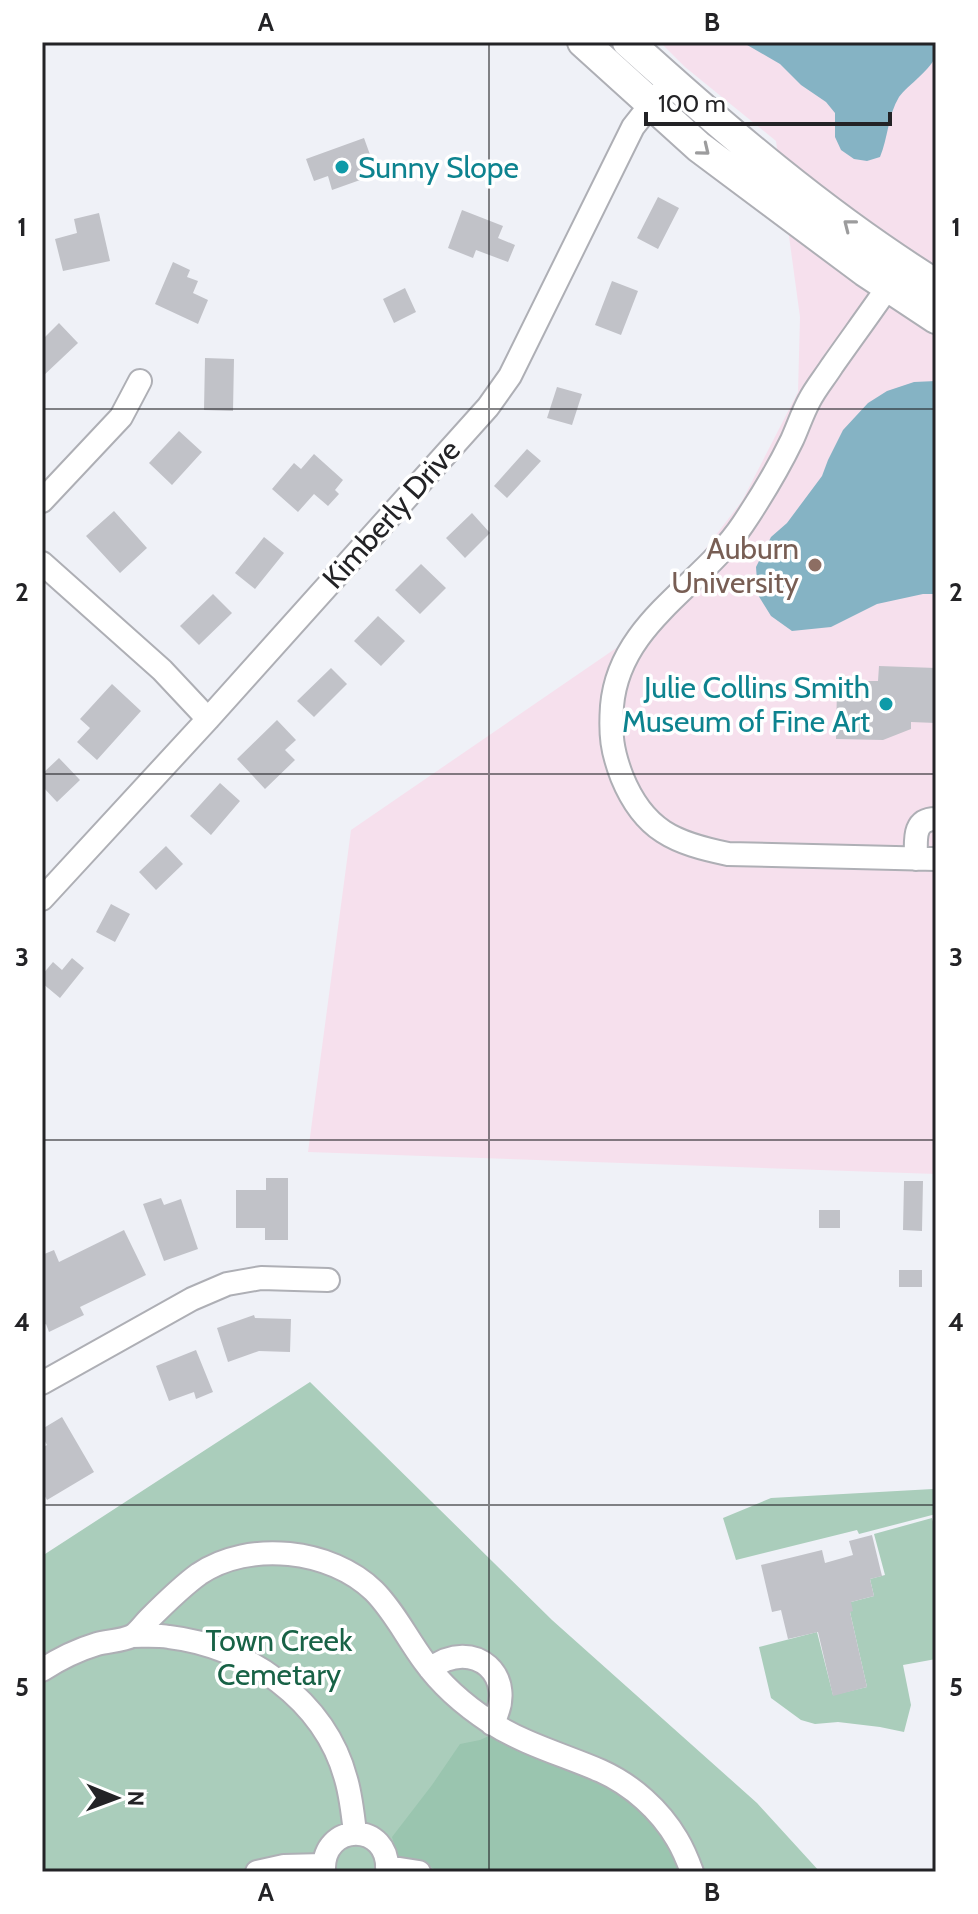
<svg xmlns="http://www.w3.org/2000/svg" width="978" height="1914" viewBox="0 0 978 1914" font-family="Cabin,sans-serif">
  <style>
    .education { fill: #f6e0ed }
    .green { fill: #aacdbb }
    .forest { fill: #9ac5af }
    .water { fill: #85b3c4 }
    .building { fill: #c1c2c8 }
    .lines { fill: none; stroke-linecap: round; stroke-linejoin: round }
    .minor-casing { stroke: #aeafb5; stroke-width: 26 }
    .major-casing { stroke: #aeafb5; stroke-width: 34 }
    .minor { stroke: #fff; stroke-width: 22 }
    .major { stroke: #fff; stroke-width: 30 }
    .oneway { stroke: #9c9c9d }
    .grid { fill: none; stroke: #232326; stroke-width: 2; stroke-opacity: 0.55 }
    .culture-dot { fill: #0f9aa8; stroke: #fff; stroke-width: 3 }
    .education-dot { fill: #8d6e63; stroke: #fff; stroke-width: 3 }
    .labels { text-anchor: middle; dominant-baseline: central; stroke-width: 7; stroke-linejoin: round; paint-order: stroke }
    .culture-label { font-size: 30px; fill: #0d838f; stroke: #fff; text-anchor: start }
    .street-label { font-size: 30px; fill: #232326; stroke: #fff }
    .education-label { font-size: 30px; fill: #785e54; stroke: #fff; text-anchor: end }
    .park-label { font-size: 30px; fill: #186246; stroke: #fff }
    .neatline { fill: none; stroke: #232326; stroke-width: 3 }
    .grid-label { font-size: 26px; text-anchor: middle; font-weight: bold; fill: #232326 }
  </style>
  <rect width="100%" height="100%" fill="#eff1f7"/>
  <path class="education" d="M660 42H936V1174L308 1152 351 830 644 629 742 501 798 392 800 317 776 141 685 67Z"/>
  <path class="green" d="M310 1382 552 1620 757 1803 820 1872H42V1556Z
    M933 1489 936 1496V1514L859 1534 857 1530 736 1560 723 1518 771 1498Z
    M932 1518 936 1533V1659L903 1665 911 1705 904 1732 880 1727 838 1722 815 1724 801 1720 771 1698 759 1647 817 1632 833 1695 867 1687 850 1612 851 1602 874 1596 870 1579 885 1575 874 1534Z"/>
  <path class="forest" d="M491 1735 564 1764 614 1790 660 1829 685 1872H440L425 1864 398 1859 392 1837 432 1785 460 1744 480 1740Z"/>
  <path class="water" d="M742 42H936C936 46 937 51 936 55 932 69 908 85 899 97 888 115 888 138 880 157L867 161 854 159 841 150 835 137V113L826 102 801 85 780 64Z
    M936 381V594H923L877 604 831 627 792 631 771 616 758 595 756 567 771 537 787 523 822 476 828 460 843 430 868 403 887 391 914 382Z"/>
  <path class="building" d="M364 138 377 174 332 190 328 176 314 181 306 159Z
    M658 197 679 208 658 249 637 238Z
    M462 210 503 226 498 238 515 245 508 262 476 250 473 258 448 248Z
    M99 213 110 261 63 271 55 239 77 233 74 219Z
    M173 262 190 270 187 277 198 281 193 293 208 300 198 324 155 304Z
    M612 281 638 291 621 335 595 325Z
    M405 288 416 312 394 323 383 299Z
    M59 323 78 343 42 377V340Z
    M205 358 234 359 233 411 204 410Z
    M557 387 582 394 572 425 547 418Z
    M179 431 202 452 172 485 149 463Z
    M527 449 541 461 507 498 494 486Z
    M314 454 343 480 335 490 339 494 328 506 314 494 298 512 272 489 294 463 301 469Z
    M114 511 147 548 120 573 86 536Z
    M472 513 490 533 465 558 446 538Z
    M264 537 284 553 255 589 235 573Z
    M421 564 446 588 420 614 395 590Z
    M213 594 232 613 199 645 180 626Z
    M378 616 405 641 381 666 354 641Z
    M879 666 936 668V723L911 722V729L883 740 836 739 837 686 859 687V681H878Z
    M331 668 347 684 314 717 297 701Z
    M112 684 141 711 97 760 77 742 90 728 80 719Z
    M277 720 296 740 285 750 295 760 265 789 237 759Z
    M59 758 80 780 57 802 42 786V774Z
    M220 783 240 801 211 835 190 816Z
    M166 846 183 864 156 890 139 872Z
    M111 904 130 914 115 942 96 932Z
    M72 958 84 968 60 998 42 983V975L53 962 62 970Z
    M266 1178H288V1240H265V1228H236V1190H266Z
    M904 1181H923L922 1231 903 1230Z
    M161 1198 164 1205 181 1199 198 1249 164 1261 143 1204Z
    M819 1210H840V1228H819Z
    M124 1230 146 1275 80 1307 84 1315 49 1332 46 1324 42 1326V1255L54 1250 59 1262Z
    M899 1270H922V1287H899Z
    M254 1315 255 1318 291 1319 290 1352 259 1351 228 1362 217 1328Z
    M196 1350 213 1392 196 1399 194 1392 169 1401 156 1366Z
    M62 1417 94 1472 47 1500 42 1491V1448L47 1445 42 1436V1429Z
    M872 1535 882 1576 870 1579 874 1596 851 1602 853 1611 850 1612 867 1687 833 1696 818 1632 788 1639 781 1610 772 1612 761 1565 822 1550 825 1563 853 1555 849 1541Z"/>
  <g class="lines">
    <defs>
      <path id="minor" d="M902 284 888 287C870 313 851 339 832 366 825 377 815 389 809 401 802 414 798 427 792 440 778 469 761 497 743 524 701 587 619 623 612 706 610 735 612 751 622 777 644 831 675 843 728 854L936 859
        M42 501 121 417 140 381
        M42 563 162 670 208 719
        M916 859C916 841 912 819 936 819
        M42 899 208 719 488 407 510 376 633 127 659 94
        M42 1383 192 1299 227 1284 261 1278 328 1280
        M132 1636C145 1636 157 1635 169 1637 247 1646 325 1700 346 1779 351 1796 353 1815 355 1833
        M430 1669C474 1635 520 1677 492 1724
        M42 1670C59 1659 77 1650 97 1644 107 1641 122 1641 132 1636 138 1633 144 1624 149 1619 165 1603 181 1587 199 1574 249 1540 331 1549 374 1591 394 1611 407 1638 424 1661 442 1686 464 1705 490 1722 524 1744 564 1755 601 1771 632 1785 660 1810 677 1839 683 1849 688 1861 692 1872
        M387 1867 419 1872
        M257 1872 284 1866 323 1865
        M324 1872C321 1821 391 1821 387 1872"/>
      <path id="major" d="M583 42 699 147 865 271 936 318
        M628 42C724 129 825 216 936 285"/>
    </defs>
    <use href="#minor" class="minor-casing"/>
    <use href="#major" class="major-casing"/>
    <use href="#minor" class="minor"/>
    <use href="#major" class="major"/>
  </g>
  <defs><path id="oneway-chevron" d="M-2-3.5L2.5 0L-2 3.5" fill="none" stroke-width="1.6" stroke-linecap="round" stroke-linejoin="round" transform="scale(2)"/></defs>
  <g class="oneway">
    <use href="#oneway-chevron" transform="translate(704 150) rotate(39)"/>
    <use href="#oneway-chevron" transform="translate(849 225) rotate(-142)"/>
  </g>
  <path class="grid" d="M489 42V1872M42 409H936M42 774H936M42 1140H936M42 1505H936"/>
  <g class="culture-dot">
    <circle cx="342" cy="167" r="8"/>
    <circle cx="886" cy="704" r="8"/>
  </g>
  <circle class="education-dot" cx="815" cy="565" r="8"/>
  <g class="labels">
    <g class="culture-label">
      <text x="358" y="167">Sunny Slope</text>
      <text x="870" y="687" text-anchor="end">Julie Collins Smith<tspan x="870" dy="34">Museum of Fine Art</tspan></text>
    </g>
    <g class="street-label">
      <text transform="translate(391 514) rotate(-48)">Kimberly Drive</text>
    </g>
    <g class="education-label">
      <text x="799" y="548">Auburn<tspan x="799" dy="34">University</tspan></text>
    </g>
    <g class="park-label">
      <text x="279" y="1640">Town Creek<tspan x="279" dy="34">Cemetary</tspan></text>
    </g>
  </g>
  <rect width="978" height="1914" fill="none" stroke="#ffffff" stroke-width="88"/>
  <g transform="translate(116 1798) rotate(91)" stroke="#ffffff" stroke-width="6" paint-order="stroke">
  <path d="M0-6L14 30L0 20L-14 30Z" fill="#232326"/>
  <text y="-12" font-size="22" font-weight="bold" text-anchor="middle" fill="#232326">N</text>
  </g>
  <path d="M646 112v12h244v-12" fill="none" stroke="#232326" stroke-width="4"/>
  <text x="658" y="112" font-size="24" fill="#232326" stroke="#ffffff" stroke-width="6" paint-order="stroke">100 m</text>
  <rect x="44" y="44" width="890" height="1826" class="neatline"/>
  <g class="grid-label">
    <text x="266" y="31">A</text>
    <text x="712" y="31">B</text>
    <text x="22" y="236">1</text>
    <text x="956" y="236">1</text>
    <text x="22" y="601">2</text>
    <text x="956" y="601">2</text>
    <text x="22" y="966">3</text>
    <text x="956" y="966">3</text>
    <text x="22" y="1331">4</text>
    <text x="956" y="1331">4</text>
    <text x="22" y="1696">5</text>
    <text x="956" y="1696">5</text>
    <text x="266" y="1901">A</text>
    <text x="712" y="1901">B</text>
  </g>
</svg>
